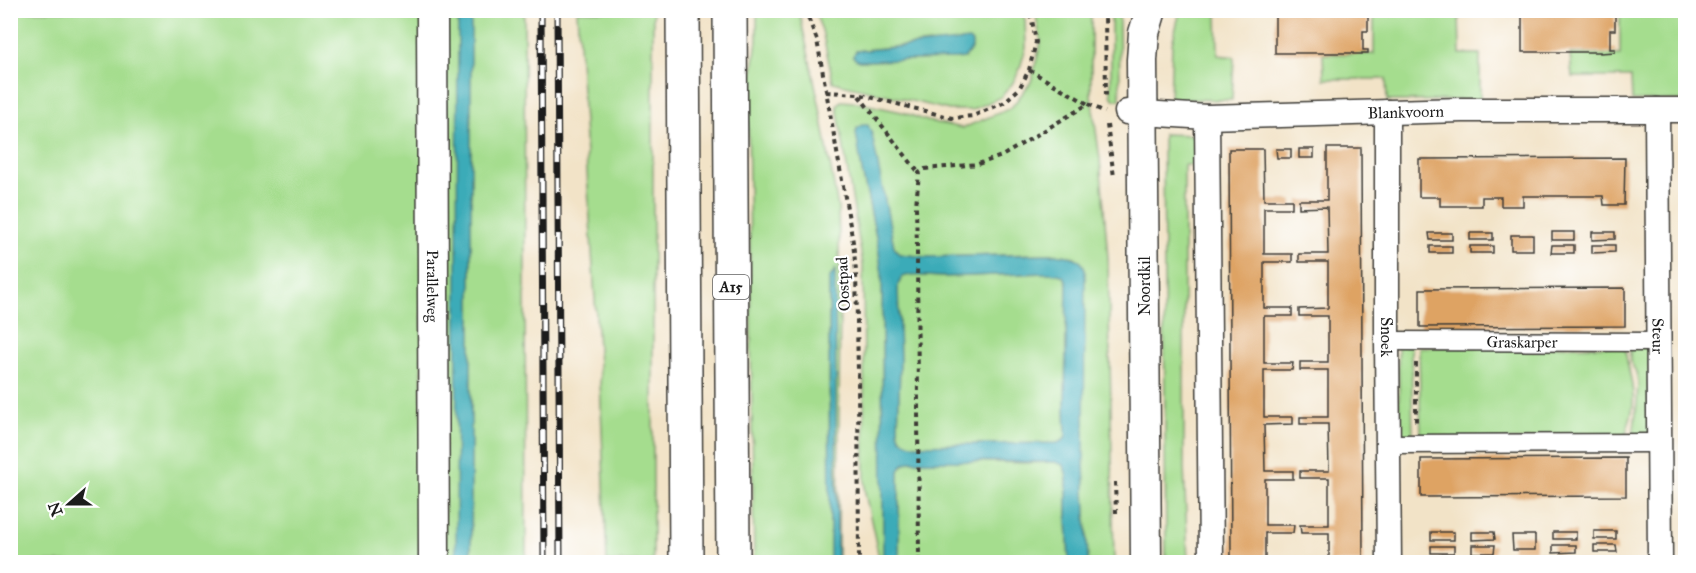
<svg xmlns="http://www.w3.org/2000/svg" width="1696" height="573" viewBox="0 0 1696 573" font-family="'IM FELL Great Primer',serif">
  <style>
    .green { fill: #a5dd8e; stroke: #607c55; stroke-width: 1.5; fill-rule: evenodd }
    .water { fill: #3babb8; stroke: #2c646a; stroke-width: 1.5; fill-rule: evenodd }
    .building { fill: #dea363 }
    .lines { fill: none; stroke-linecap: round; stroke-linejoin: round }
    .pedestrian-casing { stroke: #3c3a36; stroke-width: 21 }
    .minor-casing { stroke: #3c3a36; stroke-width: 27 }
    .tertiary-casing { stroke: #3c3a36; stroke-width: 33 }
    .motorway-casing { stroke: #3c3a36; stroke-width: 36 }
    .path { stroke: #3c3a36; stroke-width: 4; stroke-dasharray: 4.5 4.5; stroke-linecap: butt }
    .pedestrian { stroke: #fff; stroke-width: 18 }
    .minor { stroke: #fff; stroke-width: 24 }
    .tertiary { stroke: #fff; stroke-width: 30 }
    .motorway { stroke: #fff; stroke-width: 33 }
    .rail-casing { stroke: #1c1c1c; stroke-width: 7 }
    .rail { stroke: #fff; stroke-width: 4.5; stroke-dasharray: 14; stroke-linecap: butt }
    .labels { text-anchor: middle; dominant-baseline: central; stroke-width: 4.5; stroke-linejoin: round; paint-order: stroke }
    .shield { fill: #fff; stroke: #606060; stroke-width: 1.5 }
    .shield-label { font-size: 15px; font-weight: bold; fill: #1c1c1c }
    .street-label { font-size: 16px; fill: #1c1c1c; stroke: #fff }
  </style>
  <rect width="100%" height="100%" fill="#fff"/>
  <filter id="ink" filterUnits="userSpaceOnUse"><feTurbulence type="fractalNoise" baseFrequency=".0167" numOctaves="2"/><feDisplacementMap in="SourceGraphic" scale="12" xChannelSelector="R" yChannelSelector="G"/><feConvolveMatrix kernelMatrix="1 2 1 2 8 2 1 2 1" color-interpolation-filters="sRGB"/></filter>
  <filter id="wash" filterUnits="userSpaceOnUse"><feTurbulence type="fractalNoise" baseFrequency=".008" numOctaves="4" result="noise"/><feDisplacementMap in="SourceGraphic" scale="24" xChannelSelector="R" yChannelSelector="G"/><feGaussianBlur stdDeviation="1.35" result="paint"/><feColorMatrix in="noise" values="0 0 0 0 0 0 0 0 0 0 0 0 0 0 0 0 0 1.4 0 .05"/><feComposite in="paint" operator="in"/></filter>
  <g filter="url(#wash)">
    <rect width="100%" height="100%" fill="#f2e3c7"/>
    <path class="green" d="M458 10 457 524 456 562H444L445 11Z
      M10 11H424L421 562H11Z
      M471 11H524L526 562H471Z
      M577 11H653V562H607L600 380Z
      M757 11H799L819 103 838 208 840 281 838 562H837L835 271 829 279 830 562H754L748 108 757 40Z
      M814 11H1019L1025 19 1026 48 1019 71 1012 84 1001 97 972 110H949L833 82 822 30ZM930 43 964 58 954 59 859 61 856 51Z
      M1035 11H1091V95L1100 159 1108 258 1114 562H1088L1075 257 1054 254H1036L926 257 899 254 894 247 875 152 857 129 862 171 878 246 882 274 883 562H880L865 493 863 265 837 106 841 101 855 102 902 112 927 121 963 128 1011 108 1031 82 1041 42Z
      M1111 11H1119L1120 100H1114L1111 95Z
      M1180 11H1217L1218 55 1234 57 1232 100 1170 99 1172 44Z
      M1374 11H1459L1460 54H1480V100L1387 101 1386 79H1324L1323 54H1374Z
      M1620 11H1685V100L1632 101 1631 77H1572L1570 54 1620 55Z
      M1163 134 1196 135 1194 165H1184V467L1188 562H1166Z
      M1045 273C1055 274 1064 272 1067 283L1065 407 1066 436 1064 440 1057 443 916 445C907 443 900 442 898 431L900 362 898 294V285L902 277 909 275 943 277Z
      M1398 345 1411 346 1413 439H1400Z
      M1649 345V437L1633 438 1637 402 1638 382 1636 372 1630 361V347Z
      M1625 346C1626 366 1635 384 1633 405 1632 416 1627 427 1625 439L1421 440 1419 347Z
      M928 460 1023 463 1055 462 1064 465 1067 477V517L1069 562H899V471C905 459 915 460 928 460Z"/>
    <path class="water" d="M471 11V562H456L458 11Z
      M969 40 972 43V48L964 58 956 59 859 61 855 59 853 56 856 51Z
      M862 125H868L872 134 894 247 899 254 926 257 1054 254C1067 256 1080 255 1085 269L1084 464 1088 562H1069L1067 517V477L1064 465 1055 462 910 461 902 465 899 471V562H883L882 274 878 246 862 171 856 133 857 129ZM1045 273C1055 274 1064 272 1067 283L1065 407 1066 436 1064 440 1057 443 916 445C907 443 900 442 898 431L900 362 898 285 902 277 909 275 943 277Z
      M835 270 837 562H830L829 279Z"/>
    <g id="blocks">
      <path class="building" d="M1275 10H1368V31H1363V50H1368V53H1362V54H1353V53H1275Z
        M1522 10H1615V30H1610V49H1615V52L1600 53V52H1522Z
        M1327 148H1361L1363 562H1329V533H1301L1300 525H1329V478H1300V471H1329L1328 424H1300V417H1328V370H1300V362H1328V316H1299V309L1328 308V262H1299V254H1328L1327 207 1299 208V200H1327Z
        M1229 149H1263L1264 200H1292V208H1264V254H1292V262H1264V308H1292V316H1264V363H1293L1292 370H1264V417H1293V424L1264 425 1265 471H1293V479H1265V525H1294L1293 533H1265V562H1231Z
        M1276 149H1291V158H1277Z
        M1299 149H1314V158H1299Z
        M1625 158 1624 205H1604L1603 196H1523V206H1501V197H1482V206H1440V197H1419V159Z
        M1552 232H1574V240H1552Z
        M1592 232H1615V239L1592 240Z
        M1429 233H1452V240H1430Z
        M1470 233H1493V240H1470Z
        M1511 235H1533V250H1511Z
        M1552 245H1574V253H1551Z
        M1592 245H1615V252L1592 253Z
        M1430 246H1452V253H1430Z
        M1470 246H1493V253H1470Z
        M1625 288V326L1420 327V289Z
        M1626 458V496L1421 497V459Z
        M1594 531H1616V539H1594Z
        M1431 532H1454V540H1431Z
        M1472 532H1494L1495 539 1472 540Z
        M1553 532H1576V539H1553Z
        M1512 535H1535V550H1513Z
        M1472 545H1495L1494 553H1472Z
        M1553 545H1576V552L1553 553Z
        M1594 545H1616L1617 552H1594Z
        M1431 546H1454V553H1431Z"/>
    </g>
  </g>
  <g filter="url(#ink)">
    <use href="#blocks" fill-opacity="0" stroke="#3c3a36" stroke-width="1.5"/>
    <g class="lines">
      <defs>
        <g id="pedestrian">
          <path id="s1" d="M1387 341 1658 342"/>
          <path d="M1388 444 1659 443"/>
        </g>
        <g id="minor">
          <path id="s2" d="M1657 110 1660 562"/>
          <path id="s3" d="M1127 112 1207 117 1462 110H1686"/>
          <path id="s4" d="M1387 112V341L1389 562"/>
          <path d="M1207 117 1211 562"/>
        </g>
        <g id="tertiary">
          <path id="s5" d="M432 10 434 562"/>
          <path d="M1146 562 1142 60 1144 33 1151 10"/>
        </g>
        <path id="motorway" d="M683 10 686 562
          M730 10 733 562"/>
      </defs>
      <use href="#pedestrian" class="pedestrian-casing"/>
      <use href="#minor" class="minor-casing"/>
      <use href="#tertiary" class="tertiary-casing"/>
      <use href="#motorway" class="motorway-casing"/>
      <path class="path" d="M805 10 817 40 853 242 856 271 858 372 859 562
        M1105 10 1106 100
        M1029 70 1088 104
        M826 92 858 94 952 118 973 116 1003 103 1019 89 1029 70 1036 42 1032 20 1028 10
        M859 96 919 173
        M1107 125 1114 177
        M1416 363V424
        M1115 482 1116 513
        M919 562 917 248 916 206 919 173 925 169 978 164 1002 156 1088 104 1105 112"/>
      <use href="#pedestrian" class="pedestrian"/>
      <use href="#minor" class="minor"/>
      <use href="#tertiary" class="tertiary"/>
      <use href="#motorway" class="motorway"/>
      <defs>
        <path id="rail" d="M541 10 544 562
          M557 10 560 562"/>
      </defs>
      <use href="#rail" class="rail-casing"/>
      <use href="#rail" class="rail"/>
    </g>
  </g>
  <g class="labels">
    <rect class="shield" x="713" y="275" width="36" height="24" rx="4.5"/>
    <g class="shield-label">
      <text x="731" y="287">A15</text>
    </g>
    <g class="street-label">
      <text stroke="none"><textPath href="#s3" startOffset="279">Blankvoorn</textPath></text>
      <text transform="translate(843 284) rotate(-93)">Oostpad</text>
      <text transform="translate(1144 286) rotate(-90)">Noordkil</text>
      <text stroke="none"><textPath href="#s5" startOffset="276">Parallelweg</textPath></text>
      <text stroke="none"><textPath href="#s2" startOffset="226">Steur</textPath></text>
      <text stroke="none"><textPath href="#s4" startOffset="225">Snoek</textPath></text>
      <text stroke="none"><textPath href="#s1" startOffset="135">Graskarper</textPath></text>
    </g>
  </g>
  <rect width="1696" height="573" fill="none" stroke="#fff" stroke-width="36"/>
  <g transform="translate(69 504) rotate(249)" stroke="#ffffff" stroke-width="4.5" paint-order="stroke">
  <path d="M0-4.5L10 22L0 15L-10 22Z" fill="#1c1c1c"/>
  <text y="-9" font-size="16" font-weight="bold" text-anchor="middle" fill="#1c1c1c">N</text>
  </g>
</svg>
